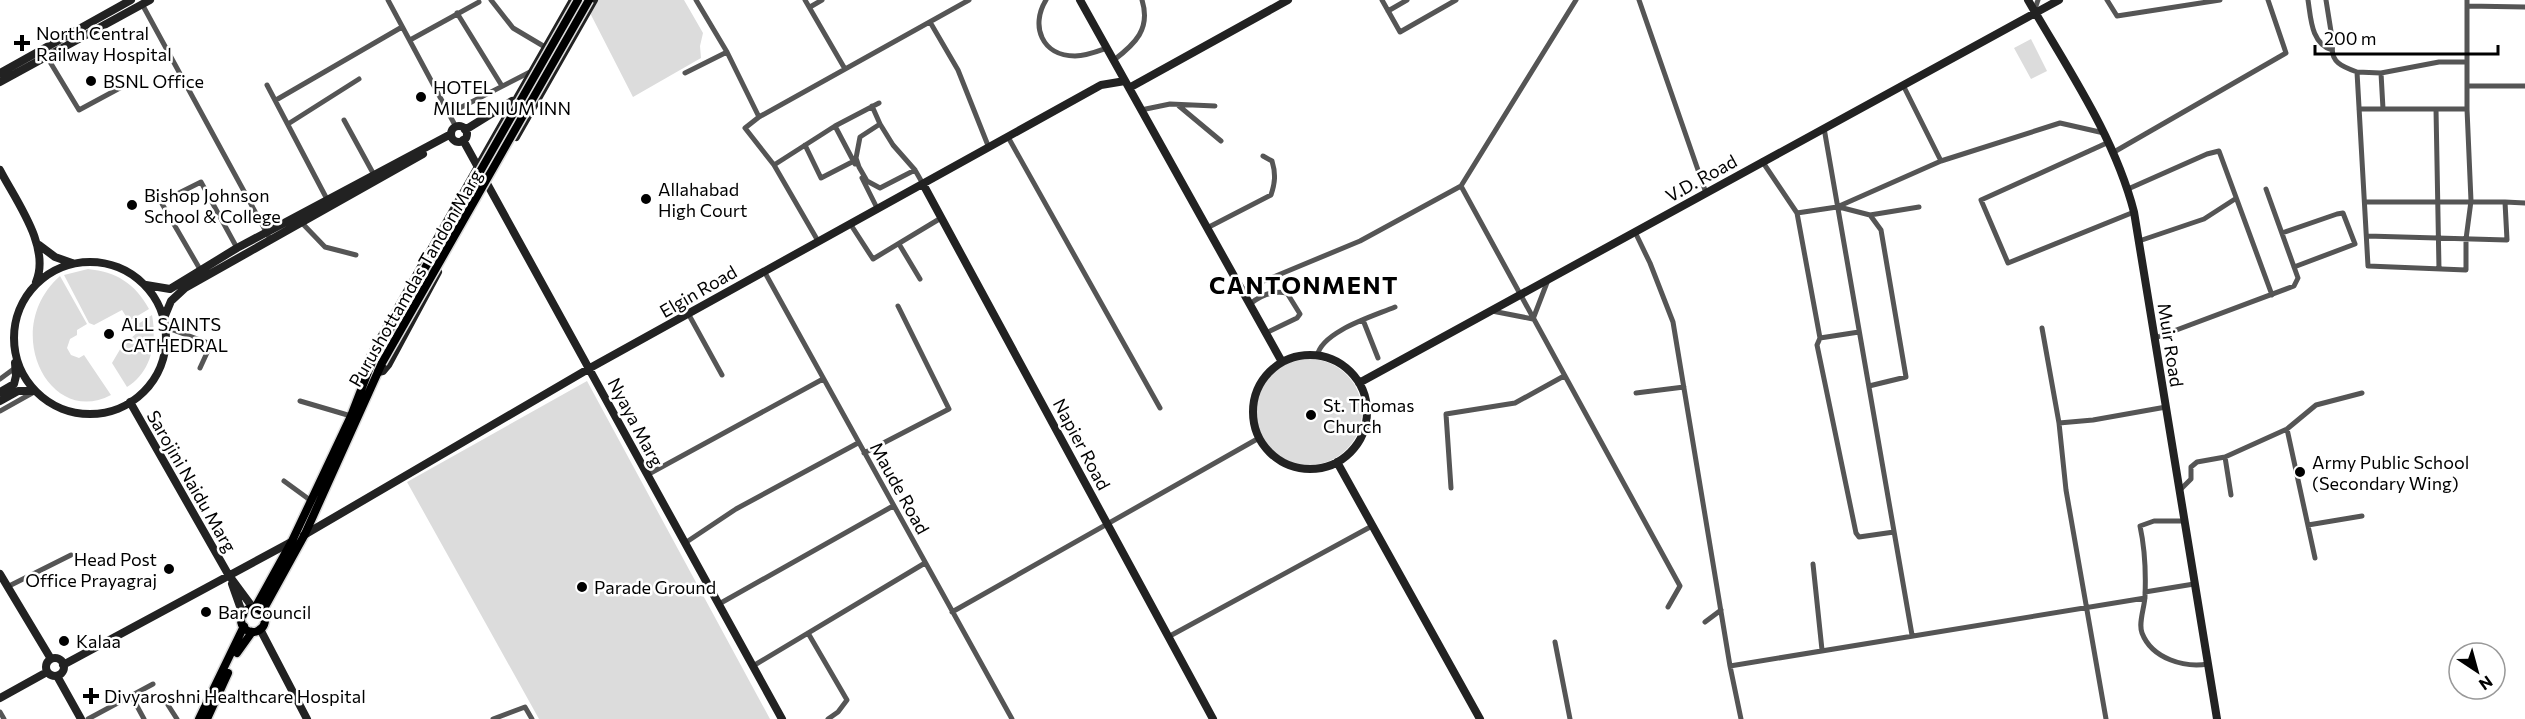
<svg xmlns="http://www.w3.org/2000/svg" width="2525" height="719" viewBox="0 0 2525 719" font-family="Commissioner,sans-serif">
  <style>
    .green { fill: #dcdcdc }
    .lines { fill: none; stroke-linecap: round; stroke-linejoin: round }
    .primary-casing { stroke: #dbdbdb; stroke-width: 11 }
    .street { stroke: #555; stroke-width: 5 }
    .secondary { stroke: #222; stroke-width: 8 }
    .primary { stroke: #000; stroke-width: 8 }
    .primary-bridge-casing { stroke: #dbdbdb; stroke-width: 11; stroke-linecap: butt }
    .primary-bridge { stroke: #000; stroke-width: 8 }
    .poi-dot { fill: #000; stroke: #fff; stroke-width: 2 }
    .labels { text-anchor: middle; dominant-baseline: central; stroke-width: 5; stroke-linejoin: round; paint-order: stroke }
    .poi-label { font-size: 18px; fill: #000; stroke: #fff; text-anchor: start }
    .street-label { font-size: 18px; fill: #000; stroke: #fff }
    .district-label { font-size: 24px; font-weight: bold; letter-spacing: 1.5px; fill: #000; stroke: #fff }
  </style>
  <rect width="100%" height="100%" fill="#fff"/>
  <path class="green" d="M592 0H684L703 33 700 46 701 58 633 97 588 9Z
    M2031 39 2047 71 2031 79 2014 48Z
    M88 269C116 272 135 283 149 309L129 321 122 310 94 325 89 323 64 275Z
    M60 276 87 324 77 330V335L70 339 67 348 71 355 79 358 84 355 111 395C49 428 0 329 60 276Z
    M152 315C157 341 152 372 127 387L112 363 122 346 138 332 135 326Z
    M1256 412a53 53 0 1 1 106 0a53 53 0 1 1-106 0Z
    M587 381 770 719H539L407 482Z"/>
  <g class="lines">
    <defs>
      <path id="primary" d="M255 608 292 541 351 416 373 359
        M241 620a12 12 0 1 1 24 0a12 12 0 1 1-24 0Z
        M262 612 305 534 382 363
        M237 653 252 632
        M199 719 244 626
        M207 719 228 673"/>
    </defs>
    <use href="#primary" class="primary-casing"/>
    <path class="street" d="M388 0 456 127
      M491 0 513 28 545 47
      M696 0 727 52 759 117
      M805 0 845 69
      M1046 0C1030 26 1042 56 1075 56 1086 56 1096 52 1107 48
      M1382 0 1400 32 1456 0
      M1576 0 1461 186 1680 586 1668 607
      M1639 0 1706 193
      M2107 0 2117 16 2220 0
      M2308 0C2311 19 2311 43 2332 50
      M2326 0 2333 44C2329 62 2343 67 2357 72
      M142 4 270 239
      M2467 6 2525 7
      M810 7 822 0
      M1388 11 1407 0
      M2034 12 2038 0
      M457 13 502 86
      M930 22 958 70 989 148
      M410 40 479 2
      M47 57 79 110 131 82
      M1114 60C1135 44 1151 29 1142 0
      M685 73 727 52
      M2381 73 2439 62H2467
      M267 85 329 203
      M1903 85 1941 161
      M2467 86H2525
      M276 100 402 27
      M872 106 880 124 860 137 856 158 859 167 867 181 880 188 915 170 923 184
      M1179 106 1221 141
      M2359 109H2467
      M2383 109 2381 73 2357 72 2368 266 2466 270V239L2471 201 2467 109V0
      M2436 109 2439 269
      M1141 110 1170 104 1215 106
      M450 113 530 72
      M344 120 373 173
      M288 124 359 79
      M880 124 893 145 915 170
      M835 126 855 164
      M1824 128 1912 635
      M1008 137 1160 408
      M2109 142 1981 200 2008 263 2134 212
      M805 145 821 178 854 161
      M2114 152 2286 53 2268 0
      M1762 161 1797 213 1837 207 1941 161 2060 123 2104 133
      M774 165 835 126 879 103
      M862 178 877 208
      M2128 189 2207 154 2219 151 2272 295
      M2365 202H2505L2507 240 2367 236
      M2505 202 2525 203
      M1839 207 1870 215 1881 230 1906 377 1869 386
      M1797 213 1820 338 1817 345 1856 533 1859 537 1894 532
      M1870 215 1919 207
      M301 222 325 247 356 255
      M851 225 873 259 941 218
      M1207 228 1271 195C1275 183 1276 174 1272 161L1263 156
      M1635 232 1650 263 1673 322 1730 666 1741 719
      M2282 233 2337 214 2343 213 2355 244 2294 267
      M818 241 774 165 745 128 759 117 969 0
      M2139 241 2204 219 2235 199
      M899 244 920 279
      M201 271 161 202 201 182 237 248
      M764 271 1012 719
      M1242 290 1360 241 1461 186
      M1250 304C1260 296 1273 290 1287 293L1300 314 1297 318 1266 333
      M1492 311 1533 319 1548 280
      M689 315 722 375
      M1363 320 1378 358
      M165 327 211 344 200 368
      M2042 328 2059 423 2066 490 2106 719
      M1820 338 1859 332
      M2155 338 2294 286 2298 278 2266 189
      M1317 356C1322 331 1374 316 1395 307
      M0 379 15 368
      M1636 393 1684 387
      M300 401 351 416
      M0 411 34 392
      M2059 423 2093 420 2166 407
      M2287 429 2315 558
      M864 453 949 409 898 306
      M2225 457 2287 429 2316 405 2362 393
      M647 475 823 379
      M284 481 310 500
      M1451 488 1446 414 1515 403 1564 376
      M2179 491 2191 479V467L2197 462 2225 457 2231 495
      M2183 521H2154L2140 526C2145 549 2146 572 2145 596 2145 606 2138 623 2142 633 2152 659 2185 668 2208 664
      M2308 525 2362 516
      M685 543 736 509 858 443
      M1813 564 1822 650
      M7 587 71 555
      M2145 592 2194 584
      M719 604 893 506
      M952 612 1259 438
      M1705 622 1721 610
      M808 633 847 700 838 712 828 719
      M1168 637 1372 526
      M1555 642 1570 719
      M753 666 925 563
      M1730 666 2145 598
      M131 695 144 719
      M168 705 177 719
      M0 712 4 719
      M88 719 153 684
      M493 719 525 707 532 719"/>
    <path class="secondary" d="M1080 0 1282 362
      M2028 0C2067 68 2114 135 2134 212L2217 719
      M0 73 131 0
      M0 82 150 0
      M1129 88 1288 0
      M451 134a8 8 0 1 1 16 0a8 8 0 1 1-16 0Z
      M465 130 512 101
      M516 137 594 0
      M463 140 782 719
      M0 170C16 201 51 247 36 282
      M923 184 1213 719
      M39 245 55 257 72 263
      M14 338a76 76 0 1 1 152 0a76 76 0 1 1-152 0Z
      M146 285 170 289 237 248 451 134
      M164 318 171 301 185 288 423 154
      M1253 412a57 57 0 1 1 114 0a57 57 0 1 1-114 0Z
      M369 368V358L573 0
      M378 372 383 371 388 365 438 272
      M1359 383 2059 0
      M0 392 14 384 16 376 15 363
      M0 401 18 391H35
      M130 402 228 574 253 608
      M1337 462 1480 719
      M304 535 590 368 1101 85 1125 81
      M0 574 51 659
      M232 584 243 615
      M260 629 307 719
      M46 667a9 9 0 1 1 18 0a9 9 0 1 1-18 0Z
      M63 665 293 541
      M57 676 81 719
      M0 698 47 672"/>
    <use href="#primary" class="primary"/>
    <defs>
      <path id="primary-bridge" d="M373 359 578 0
        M382 363 589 0"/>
    </defs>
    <use href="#primary-bridge" class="primary-bridge-casing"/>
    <use href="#primary-bridge" class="primary-bridge"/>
  </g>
  <g class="poi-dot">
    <path d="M19 34h6v6h6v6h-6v6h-6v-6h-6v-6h6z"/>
    <circle cx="91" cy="81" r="6"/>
    <circle cx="421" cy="97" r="6"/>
    <circle cx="646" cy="199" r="6"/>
    <circle cx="132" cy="205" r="6"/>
    <circle cx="109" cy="334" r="6"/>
    <circle cx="1311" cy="415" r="6"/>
    <circle cx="2300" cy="472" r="6"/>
    <circle cx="169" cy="569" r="6"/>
    <circle cx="582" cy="587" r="6"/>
    <circle cx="206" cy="612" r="6"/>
    <circle cx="64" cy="641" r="6"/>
    <path d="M88 687h6v6h6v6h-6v6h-6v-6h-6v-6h6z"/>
  </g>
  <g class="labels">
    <g class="poi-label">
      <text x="36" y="33">North Central<tspan x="36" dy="21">Railway Hospital</tspan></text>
      <text x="103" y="81">BSNL Office</text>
      <text x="433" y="87">HOTEL<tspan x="433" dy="21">MILLENIUM INN</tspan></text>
      <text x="658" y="189">Allahabad<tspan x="658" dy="21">High Court</tspan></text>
      <text x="144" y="195">Bishop Johnson<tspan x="144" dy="21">School &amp; College</tspan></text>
      <text x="121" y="324">ALL SAINTS<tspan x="121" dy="21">CATHEDRAL</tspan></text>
      <text x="1323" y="405">St. Thomas<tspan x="1323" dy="21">Church</tspan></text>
      <text x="2312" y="462">Army Public School<tspan x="2312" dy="21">(Secondary Wing)</tspan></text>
      <text x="157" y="559" text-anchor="end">Head Post<tspan x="157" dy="21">Office Prayagraj</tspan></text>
      <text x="594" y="587">Parade Ground</text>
      <text x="218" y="612">Bar Council</text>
      <text x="76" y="641">Kalaa</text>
      <text x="104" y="696">Divyaroshni Healthcare Hospital</text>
    </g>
    <g class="street-label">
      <text transform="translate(1701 178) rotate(-29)">V.D. Road</text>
      <text transform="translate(415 278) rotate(-60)">Purushottamdas Tandon Marg</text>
      <text transform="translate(698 291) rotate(-30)">Elgin Road</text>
      <text transform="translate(2171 345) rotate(81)">Muir Road</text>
      <text transform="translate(636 422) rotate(62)">Nyaya Marg</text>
      <text transform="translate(1082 444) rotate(62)">Napier Road</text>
      <text transform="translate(192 481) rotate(60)">Sarojini Naidu Marg</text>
      <text transform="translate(900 488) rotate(61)">Maude Road</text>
    </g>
    <g class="district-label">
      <text x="1304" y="284">CANTONMENT</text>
    </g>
  </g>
  <g transform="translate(2477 671) rotate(144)"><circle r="28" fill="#ffffff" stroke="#999999" stroke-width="1.5"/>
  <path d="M0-4.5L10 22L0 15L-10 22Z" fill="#000000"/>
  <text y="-9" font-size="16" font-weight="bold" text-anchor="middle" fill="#000000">N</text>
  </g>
  <path d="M2315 45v9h183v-9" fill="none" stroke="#000000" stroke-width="3"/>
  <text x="2324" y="45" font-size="18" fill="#000000" stroke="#ffffff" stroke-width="4.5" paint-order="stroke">200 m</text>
</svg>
